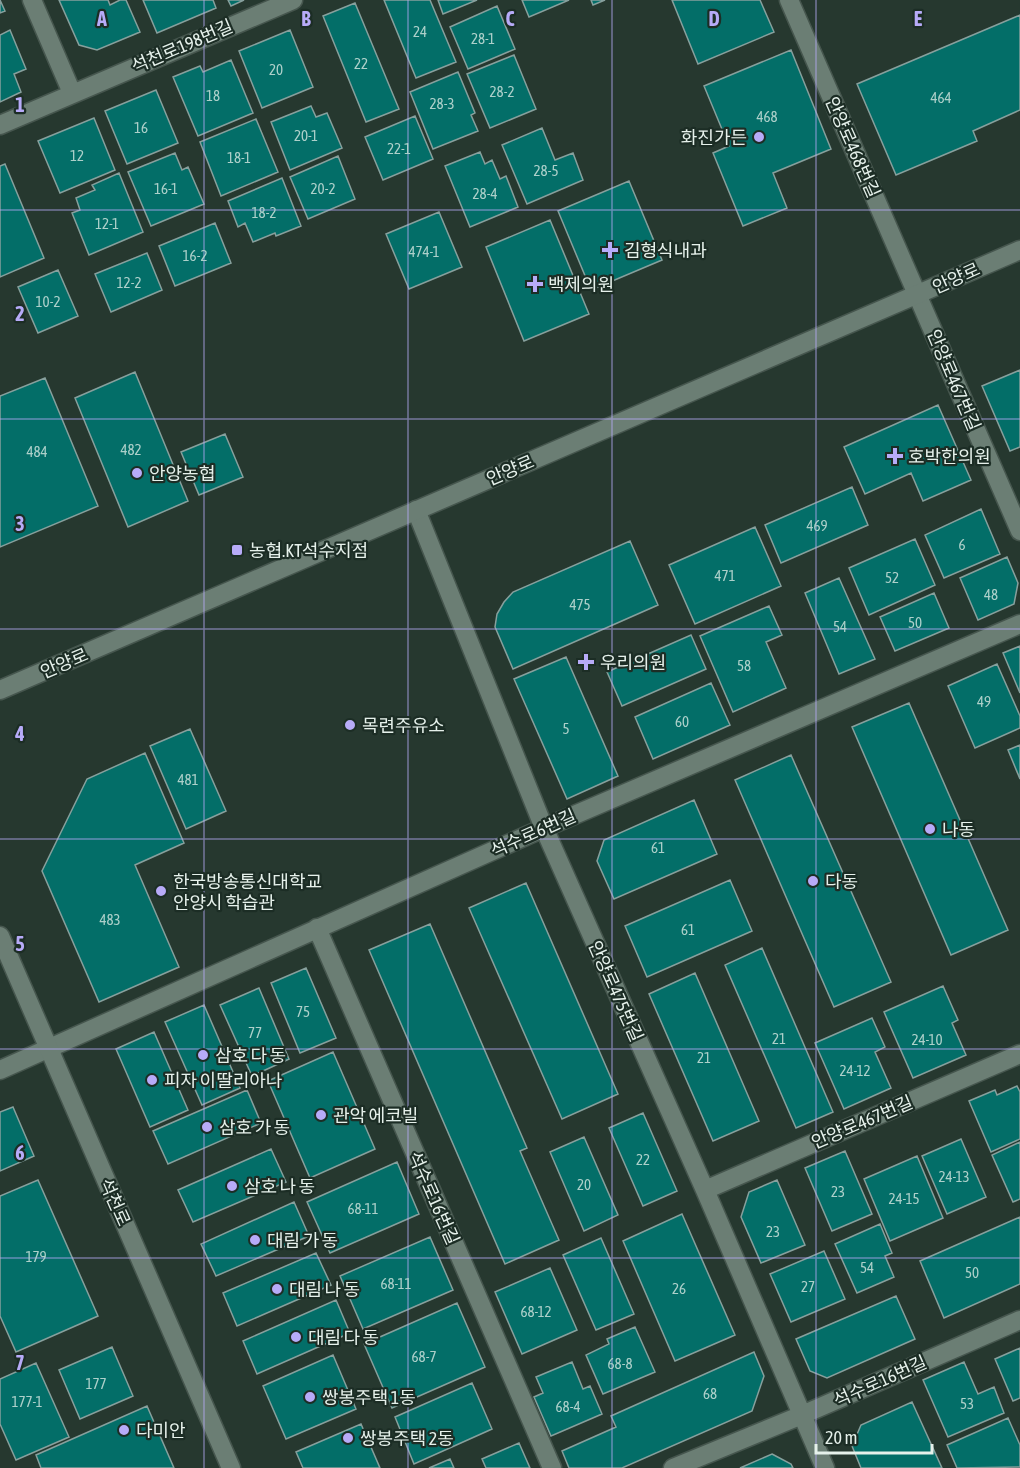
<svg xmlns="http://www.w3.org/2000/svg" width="1020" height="1468" viewBox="0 0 1020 1468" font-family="'Asap Condensed','Noto Sans KR',sans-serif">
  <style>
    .building { fill: #036e68; stroke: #87a09d; stroke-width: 1.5 }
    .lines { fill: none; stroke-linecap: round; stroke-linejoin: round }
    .street-casing { stroke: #46564e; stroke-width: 21 }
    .secondary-casing { stroke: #46564e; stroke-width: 21 }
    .street { stroke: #6b7e74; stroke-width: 18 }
    .secondary { stroke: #6b7e74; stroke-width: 18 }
    .grid { fill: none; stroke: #b7abf8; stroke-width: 1.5; stroke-opacity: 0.55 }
    .poi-dot { fill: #b7abf8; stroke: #1c2d25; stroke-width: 2 }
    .labels { text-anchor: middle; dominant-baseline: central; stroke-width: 4.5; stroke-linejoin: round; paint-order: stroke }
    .number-label { font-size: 15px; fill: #add0ca }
    .street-label { font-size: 18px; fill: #e6f1eb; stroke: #1c2d25 }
    .poi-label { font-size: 18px; fill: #e6f1eb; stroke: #1c2d25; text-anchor: start }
    .grid-label { font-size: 20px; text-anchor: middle; font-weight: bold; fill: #b7abf8; stroke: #1c2d25; stroke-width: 4.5; stroke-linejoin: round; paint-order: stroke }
  </style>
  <rect width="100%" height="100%" fill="#26382f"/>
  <path class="building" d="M0 0 5 11 0 13Z
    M59 0H108L110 5 120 0H126L140 32 97 50 79 45Z
    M143 0H213L216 8 157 33Z
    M228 0H244L231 6Z
    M384 0H430L456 62 416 78Z
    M438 0H477L443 14Z
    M522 0H569L529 17Z
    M591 0H605L593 5Z
    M672 0H760L774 32 698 64Z
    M355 3 399 109 366 122 323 16Z
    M497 6 515 49 468 69 450 27Z
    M1020 15V110L973 131 977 141 896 175 857 84Z
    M10 30 26 69 14 74 21 92 0 102V35Z
    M290 30 313 87 262 108 239 51Z
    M791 50 831 149 773 173 787 208 743 226 713 153 729 146 704 86Z
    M514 55 536 109 490 128 467 74Z
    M231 60 253 113 198 136 173 77 200 66 203 72Z
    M458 72 475 113 471 115 478 131 433 149 410 92Z
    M156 90 178 143 127 164 105 111Z
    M311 106 316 117 327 113 342 148 290 170 271 122Z
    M415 116 433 159 383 180 365 137Z
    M94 118 115 170 60 193 38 141Z
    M256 119 278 172 221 196 200 142Z
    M542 128 555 160 573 153 583 180 527 204 502 145Z
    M480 152 485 164 492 160 500 179 506 176 518 207 470 227 445 166Z
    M175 153 182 170 188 167 204 204 151 226 128 172Z
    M338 156 355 199 308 219 290 177Z
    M5 164 44 258 0 277V166Z
    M119 173 143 232 89 255 72 213 80 210 76 198 95 190 92 185Z
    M282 178 301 226 276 236 275 233 253 242 245 223 238 227 228 201Z
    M629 181 662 260 591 290 558 211Z
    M439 212 462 267 409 289 386 234Z
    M550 220 589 314 524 341 486 247Z
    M215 223 231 263 175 286 159 246Z
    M147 253 162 290 111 312 95 274Z
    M58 270 78 316 38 333 18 287Z
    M1020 370V447L1010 451 982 386Z
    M135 372 188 501 128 527 75 398Z
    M45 378 98 506 0 547V396Z
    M938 405 971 480 923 501 911 473 865 494 844 447Z
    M225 434 243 477 199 495 181 452Z
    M852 487 868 525 781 563 765 525Z
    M981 509 1000 554 944 578 925 535Z
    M755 527 781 586 695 624 669 565Z
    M915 539 935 585 869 615 849 568Z
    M630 541 658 605 513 669 495 627 497 614 504 602 513 592Z
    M1007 557 1018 583 1014 604 978 620 960 578Z
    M839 578 875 659 839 674 805 593Z
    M934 593 949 628 895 651 880 617Z
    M769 606 782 635 766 642 786 688 733 712 700 636Z
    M691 635 706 669 622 706 607 672Z
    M1020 646V693L1003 653Z
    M566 657 618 776 567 799 514 679Z
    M997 664 1020 716V728L975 748 948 686Z
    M711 683 730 725 653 759 635 717Z
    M909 703 1008 930 951 955 852 727Z
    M190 729 226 811 186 829 150 746Z
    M1020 745V779L1008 750Z
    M145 753 184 843 135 865 179 967 99 1002 42 871 87 779Z
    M791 755 891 982 834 1007 735 780Z
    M694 800 717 854 614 899 597 861 604 840Z
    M730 880 752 931 647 977 625 926Z
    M526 883 618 1094 562 1119 469 908Z
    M430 924 527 1148 520 1151 559 1240 505 1264 369 950Z
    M762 948 833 1112 796 1128 725 965Z
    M306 968 336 1038 300 1053 271 983Z
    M695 973 759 1121 713 1141 649 994Z
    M943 986 958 1020 952 1023 966 1055 913 1078 884 1012Z
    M259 988 289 1059 252 1076 220 1005Z
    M204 1005 240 1088 202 1105 165 1022Z
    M872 1018 885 1047 875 1052 891 1088 844 1109 815 1043Z
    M154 1032 188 1110 150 1127 116 1049Z
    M333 1052 375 1149 310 1178 268 1081Z
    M1017 1086 1020 1092V1139L991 1152 969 1101 995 1090 997 1095Z
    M247 1090 261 1123 168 1164 153 1131Z
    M13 1107 34 1156 0 1171V1112Z
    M643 1113 677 1191 643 1206 609 1128Z
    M584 1137 618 1215 584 1231 550 1152Z
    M961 1139 986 1197 947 1214 922 1156Z
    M1020 1142V1199L1013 1202 992 1155Z
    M271 1149 286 1182 193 1222 178 1190Z
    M845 1151 872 1214 832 1231 805 1168Z
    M917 1156 943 1218 890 1241 864 1179Z
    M397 1162 419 1214 330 1253 307 1202Z
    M38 1180 98 1316 16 1352 0 1316V1196Z
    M777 1180 805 1245 761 1263 741 1217 749 1192Z
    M294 1202 309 1236 216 1276 201 1244Z
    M682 1214 735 1335 675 1361 623 1241Z
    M1020 1217V1284L944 1318 920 1261Z
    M880 1224 892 1253 885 1256 894 1277 857 1293 835 1244Z
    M430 1237 453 1290 363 1329 340 1276Z
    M601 1238 634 1314 596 1330 563 1255Z
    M824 1251 845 1299 791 1322 770 1274Z
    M316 1253 331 1285 237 1326 223 1293Z
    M550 1268 577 1330 522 1354 495 1292Z
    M896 1296 915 1339 827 1378 810 1371 796 1339Z
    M336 1300 350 1333 257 1374 243 1341Z
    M457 1303 485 1367 392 1408 364 1344Z
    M635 1327 655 1372 603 1394 586 1355 609 1344 607 1339Z
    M112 1347 133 1396 80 1419 59 1370Z
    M1020 1348V1398L1013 1401 995 1359Z
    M754 1352 764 1376 752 1411 622 1468H569L562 1451 616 1427 611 1416Z
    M333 1355 356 1409 286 1439 263 1386Z
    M572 1362 583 1389 590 1386 602 1414 551 1436 534 1397 543 1393 536 1377Z
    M964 1362 978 1394 994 1387 1004 1413 948 1437 923 1380Z
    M36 1363 69 1437 16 1460 0 1424V1379Z
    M472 1383 492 1429 414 1464 395 1417Z
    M912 1402 942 1468H861L852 1446 861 1425Z
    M147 1406 174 1468H41L36 1455Z
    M1008 1418 1020 1445V1467L957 1468 947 1445Z
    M361 1424 380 1468H303L296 1452Z
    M519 1443 530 1468H486L482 1459Z
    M772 1454 791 1464 793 1468H740Z
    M450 1459 454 1468H429Z"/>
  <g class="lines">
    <defs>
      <path id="street" d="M32 0 72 93
        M789 0 1020 531
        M0 125 293 0
        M416 510 544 828 705 1190 825 1468
        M317 928 552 1468
        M0 1070 544 828 1020 624
        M705 1190 1020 1054
        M673 1468 802 1415 1020 1320"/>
      <path id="secondary" d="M0 690 1020 250
        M0 936 231 1468"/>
    </defs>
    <use href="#street" class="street-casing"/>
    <use href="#secondary" class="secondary-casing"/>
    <use href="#street" class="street"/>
    <use href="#secondary" class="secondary"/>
  </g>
  <path class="grid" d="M204 0V1468M408 0V1468M612 0V1468M816 0V1468M0 210H1020M0 419H1020M0 629H1020M0 839H1020M0 1049H1020M0 1258H1020"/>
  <g class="poi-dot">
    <circle cx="759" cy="137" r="6"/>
    <path d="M607 241h6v6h6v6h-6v6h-6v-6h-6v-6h6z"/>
    <path d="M532 275h6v6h6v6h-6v6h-6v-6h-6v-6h6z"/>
    <path d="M892 447h6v6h6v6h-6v6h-6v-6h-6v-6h6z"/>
    <circle cx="137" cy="473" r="6"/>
    <rect x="231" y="544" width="12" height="12" rx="3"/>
    <path d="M583 653h6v6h6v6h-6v6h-6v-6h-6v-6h6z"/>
    <circle cx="350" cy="725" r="6"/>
    <circle cx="930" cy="829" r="6"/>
    <circle cx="813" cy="881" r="6"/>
    <circle cx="161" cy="891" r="6"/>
    <circle cx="203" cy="1055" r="6"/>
    <circle cx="152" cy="1080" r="6"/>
    <circle cx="321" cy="1115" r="6"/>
    <circle cx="207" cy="1127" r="6"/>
    <circle cx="232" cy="1186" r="6"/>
    <circle cx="255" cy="1240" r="6"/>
    <circle cx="277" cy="1289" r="6"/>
    <circle cx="296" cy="1337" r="6"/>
    <circle cx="310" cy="1397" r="6"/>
    <circle cx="124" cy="1430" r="6"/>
    <circle cx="348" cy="1438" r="6"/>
  </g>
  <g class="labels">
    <g class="number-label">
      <text x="420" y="31">24</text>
      <text x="483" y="38">28-1</text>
      <text x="361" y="63">22</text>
      <text x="276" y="69">20</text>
      <text x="502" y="91">28-2</text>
      <text x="213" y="95">18</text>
      <text x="941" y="97">464</text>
      <text x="442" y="103">28-3</text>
      <text x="767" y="116">468</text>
      <text x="141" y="127">16</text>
      <text x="306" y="135">20-1</text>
      <text x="399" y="148">22-1</text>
      <text x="77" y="155">12</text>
      <text x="239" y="157">18-1</text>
      <text x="546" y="170">28-5</text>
      <text x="166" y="188">16-1</text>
      <text x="323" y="188">20-2</text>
      <text x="485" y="193">28-4</text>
      <text x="264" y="212">18-2</text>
      <text x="107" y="223">12-1</text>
      <text x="424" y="251">474-1</text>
      <text x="195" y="255">16-2</text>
      <text x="129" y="282">12-2</text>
      <text x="48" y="301">10-2</text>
      <text x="131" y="449">482</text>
      <text x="37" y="451">484</text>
      <text x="817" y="525">469</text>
      <text x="962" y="544">6</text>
      <text x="725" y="575">471</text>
      <text x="892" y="577">52</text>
      <text x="991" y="594">48</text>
      <text x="580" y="604">475</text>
      <text x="915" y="622">50</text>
      <text x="840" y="626">54</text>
      <text x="744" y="665">58</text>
      <text x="984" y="701">49</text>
      <text x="682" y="721">60</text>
      <text x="566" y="728">5</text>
      <text x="188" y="779">481</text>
      <text x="658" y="847">61</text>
      <text x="110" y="919">483</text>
      <text x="688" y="929">61</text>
      <text x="303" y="1011">75</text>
      <text x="255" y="1032">77</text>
      <text x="779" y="1038">21</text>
      <text x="927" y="1039">24-10</text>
      <text x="704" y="1057">21</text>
      <text x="855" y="1070">24-12</text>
      <text x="643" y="1159">22</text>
      <text x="954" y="1176">24-13</text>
      <text x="584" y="1184">20</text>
      <text x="838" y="1191">23</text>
      <text x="904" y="1198">24-15</text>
      <text x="363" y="1208">68-11</text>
      <text x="773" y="1231">23</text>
      <text x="36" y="1256">179</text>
      <text x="867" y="1267">54</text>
      <text x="972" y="1272">50</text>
      <text x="396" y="1283">68-11</text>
      <text x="808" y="1286">27</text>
      <text x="679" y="1288">26</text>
      <text x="536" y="1311">68-12</text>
      <text x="424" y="1356">68-7</text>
      <text x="620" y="1363">68-8</text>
      <text x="96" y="1383">177</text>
      <text x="710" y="1393">68</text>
      <text x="27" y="1401">177-1</text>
      <text x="967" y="1403">53</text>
      <text x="568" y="1406">68-4</text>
    </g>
    <g class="street-label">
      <text transform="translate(182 46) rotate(-23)">석천로198번길</text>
      <text transform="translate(853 147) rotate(66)">안양로468번길</text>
      <text transform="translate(956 278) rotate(-24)">안양로</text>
      <text transform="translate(954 380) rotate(67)">안양로467번길</text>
      <text transform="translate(510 470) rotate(-23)">안양로</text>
      <text transform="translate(64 663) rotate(-23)">안양로</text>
      <text transform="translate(533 833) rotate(-24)">석수로6번길</text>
      <text transform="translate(616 991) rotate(66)">안양로475번길</text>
      <text transform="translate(862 1122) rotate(-23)">안양로467번길</text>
      <text transform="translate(434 1198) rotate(66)">석수로16번길</text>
      <text transform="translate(115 1202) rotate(66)">석천로</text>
      <text transform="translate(880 1381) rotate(-24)">석수로16번길</text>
    </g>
    <g class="poi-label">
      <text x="747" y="137" text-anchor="end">화진가든</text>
      <text x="624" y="250">김형식내과</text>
      <text x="548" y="284">백제의원</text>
      <text x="908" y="456">호박한의원</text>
      <text x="149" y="473">안양농협</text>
      <text x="249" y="550">농협.KT석수지점</text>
      <text x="600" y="662">우리의원</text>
      <text x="362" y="725">목련주유소</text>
      <text x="942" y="829">나동</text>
      <text x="173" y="881">한국방송통신대학교<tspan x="173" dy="21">안양시 학습관</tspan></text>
      <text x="825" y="881">다동</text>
      <text x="215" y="1055">삼호 다 동</text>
      <text x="164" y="1080">피자 이딸리아나</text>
      <text x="333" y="1115">관악 에코빌</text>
      <text x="219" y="1127">삼호 가 동</text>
      <text x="244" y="1186">삼호 나 동</text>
      <text x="267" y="1240">대림 가 동</text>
      <text x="289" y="1289">대림 나 동</text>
      <text x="308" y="1337">대림 다 동</text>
      <text x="322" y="1397">쌍봉주택 1동</text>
      <text x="136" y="1430">다미안</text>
      <text x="360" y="1438">쌍봉주택 2동</text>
    </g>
  </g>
  <g class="grid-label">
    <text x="102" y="26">A</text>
    <text x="306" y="26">B</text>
    <text x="510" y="26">C</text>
    <text x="714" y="26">D</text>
    <text x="918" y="26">E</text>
    <text x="20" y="112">1</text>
    <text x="20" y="321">2</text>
    <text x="20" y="531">3</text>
    <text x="20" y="741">4</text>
    <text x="20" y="951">5</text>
    <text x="20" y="1160">6</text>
    <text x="20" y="1370">7</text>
  </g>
  <path d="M816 1444v9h116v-9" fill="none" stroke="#e6f1eb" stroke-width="3"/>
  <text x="825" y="1444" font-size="18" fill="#e6f1eb" stroke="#1c2d25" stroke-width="4.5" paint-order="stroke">20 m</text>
</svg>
